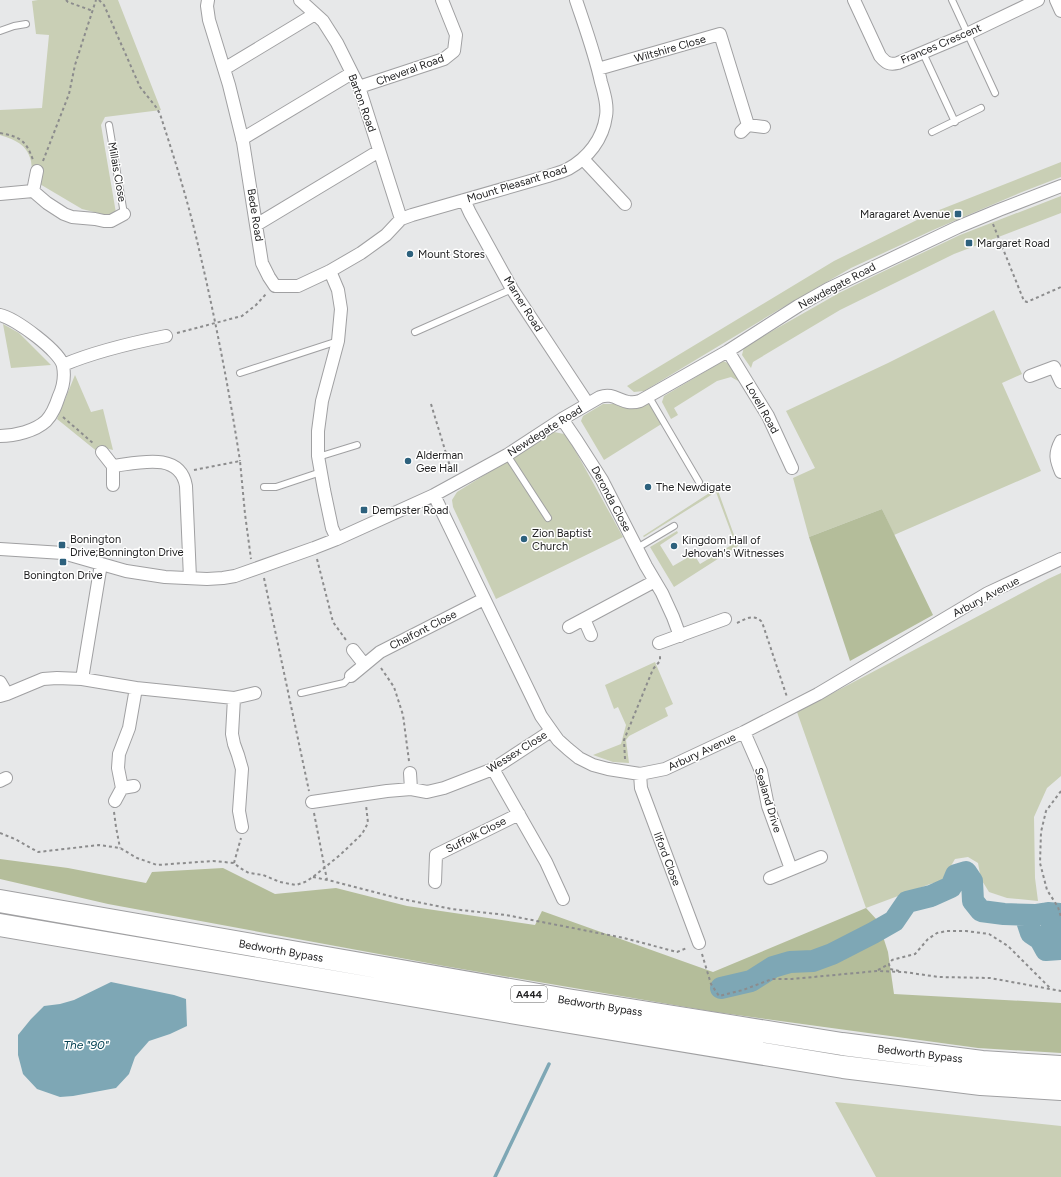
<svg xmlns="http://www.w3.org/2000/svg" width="1061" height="1177" viewBox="0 0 1061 1177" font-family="Figtree,sans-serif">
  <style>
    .green { fill: #c9cfb5 }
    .forest { fill: #b4bd9a }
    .water { fill: #7ea7b5 }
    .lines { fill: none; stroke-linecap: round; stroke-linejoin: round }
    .stream { stroke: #7ea7b5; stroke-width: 3.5 }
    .river { stroke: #7ea7b5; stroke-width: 22 }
    .lane-casing { stroke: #a0a0a2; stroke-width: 8 }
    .street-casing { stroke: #a0a0a2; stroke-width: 14 }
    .highway-casing { stroke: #a0a0a2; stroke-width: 24 }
    .path { stroke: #8c8c8d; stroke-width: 2; stroke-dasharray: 3 3; stroke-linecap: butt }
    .lane { stroke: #fff; stroke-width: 6 }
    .street { stroke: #fff; stroke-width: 12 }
    .highway { stroke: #fff; stroke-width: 22 }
    .poi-dot { fill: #2d617d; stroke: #fff; stroke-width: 1.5 }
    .labels { text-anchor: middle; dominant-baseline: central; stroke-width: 3; stroke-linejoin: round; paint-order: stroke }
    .shield { fill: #fff; stroke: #646465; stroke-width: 1 }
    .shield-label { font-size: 10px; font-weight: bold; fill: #222223 }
    .street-label { font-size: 11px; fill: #222223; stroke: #fff }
    .poi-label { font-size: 11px; fill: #222223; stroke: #fff; text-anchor: start }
    .water-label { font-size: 12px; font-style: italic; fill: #054253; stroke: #fff }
  </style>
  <rect width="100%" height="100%" fill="#e7e8e9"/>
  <path class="green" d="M38 0H118L161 110 105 117 101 125 116 213 110 216 82 209 33 180C32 174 32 167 31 161 27 144 15 140 0 135V110L42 108 49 35 36 34 32 1Z
    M1061 162V177L1022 192 933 230 851 268 780 309 644 391 634 392 627 386 834 261 929 214Z
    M1061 196V213L954 254 840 310 753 362 751 368 742 355 744 347 839 293 880 273 960 235Z
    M994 310 1022 374 1002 383 1041 471 894 535 882 509 809 537 793 478 815 468 786 411 888 363Z
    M3 324 19 333 51 365 11 368Z
    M723 361 730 364 740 382 731 377 717 381 674 408 678 415 671 419 662 402 664 396Z
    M75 375 91 412 103 409 113 450 105 448 99 453 57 419Z
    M649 403 663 423 604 460 581 421 583 416 603 404H614L627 408 636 407Z
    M554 432 564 434 570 441 623 537 496 599 453 507 452 500 457 492Z
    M717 488 738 546 674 587 650 547 677 531 678 533 660 545 673 566 692 555 691 554 693 553 700 564 735 543 716 492 644 537 643 536Z
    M1061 573V776L1047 788 1034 817 1035 878 1038 901 1007 898 989 892 981 879 978 863 968 857 955 859 942 881 930 884 866 908 797 712 1048 579Z
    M655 662 673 704 665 708 668 716 629 736 626 740 629 763 613 762 593 755 621 744 626 725 618 707 614 709 605 685Z
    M835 1102 1061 1126V1177H876Z"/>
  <path class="forest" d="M882 509 933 615 850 661 809 537Z
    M0 859 68 868 146 883 152 872 223 868 275 894 336 888 407 906 535 925 542 911 713 972 866 908 878 921 888 952 894 994 1061 1003V1053L978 1048 715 1012 444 966 108 904 0 879Z"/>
  <path class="water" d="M111 982 174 995 186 999 187 1026 170 1034 149 1041 135 1057 129 1074 116 1088 73 1096 60 1097 37 1089 23 1074 18 1055V1035L31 1019 44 1006 60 1004 74 1000Z"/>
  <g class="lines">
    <path class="stream" d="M495 1177 549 1064"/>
    <path class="river" d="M1025 915 1031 933 1040 939 1046 950 1060 949 1048 913
      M721 988 751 981 773 967 790 962 813 961 832 954 873 933 894 921 907 902 931 896 951 887 956 875 966 872 972 881 973 901 981 911 1004 914 1035 915 1048 913 1061 914"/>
    <defs>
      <path id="lane" d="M952 0 995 93
        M0 31 14 26 26 24
        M923 53 955 122
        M109 125 124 214
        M932 132 981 108
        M415 332 512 289
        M240 373 338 341
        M649 397 699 482
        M507 455 548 518
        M318 457 357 445
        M264 487H276L321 472
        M637 548 674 526
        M301 693 344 683 351 676"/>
      <path id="street" d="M208 0 207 6 209 20 229 85 243 142 262 263 269 277 275 286H298L330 271 361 253 386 235 401 219 412 215 548 176C554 174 562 172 568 169 588 158 603 139 606 116 608 105 604 93 601 82 595 54 585 27 576 0
        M300 0 323 21 337 43 359 87 401 219
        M854 0 880 56C886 63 889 65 898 63L967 34 1038 0
        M1056 0 1061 11
        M224 69 315 14
        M598 69 720 34 748 125
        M359 87 444 59 454 51 456 35 442 0
        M741 132 748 125 764 127
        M242 139 352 73
        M583 159 625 204
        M33 191 37 171
        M0 194 33 191 47 203 64 214 72 217 95 219 104 221H111L124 214
        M464 200 470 213 512 289 588 404
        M256 225 379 151
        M330 271 338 290 341 309 338 341 322 401 318 431V456L324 490 332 528 337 539
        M0 315C15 318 61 352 63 366 65 376 63 387 59 396 56 405 53 414 46 421 35 431 15 436 0 436
        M728 351 768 416 792 468
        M63 365C96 351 131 343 166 336
        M1030 376 1054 367 1061 382
        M562 419 577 441 602 480 646 566 662 593 673 617 680 636
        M1061 441C1054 454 1056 460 1061 472
        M102 452 113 466V485
        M113 466C138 463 180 451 186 486L190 578
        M434 495 541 716 558 740 568 749 579 758 593 765 608 769 640 774 665 769 744 732 818 694 988 593 1061 559
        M0 549 63 553 126 571 165 577 207 579 223 578 235 576 314 548 337 539 434 495 507 455 562 419 600 397C616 391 622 407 640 401L728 351 798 306 828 289 958 227 999 210 1061 186
        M584 619 591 635
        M569 627 655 581
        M659 643 725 619
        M353 650 364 664
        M351 676 380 652 484 599
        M82 679 101 564
        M0 682 7 694
        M0 696 7 694 43 679 57 678 82 679 136 688 234 698 255 693
        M234 698 232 734 234 744 238 755 242 769 239 811 242 827
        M744 732 761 771 768 806 791 869
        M493 769 546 862 563 899
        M410 773 411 789
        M640 774 641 788 699 943
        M0 781 6 778
        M122 788 118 768 119 754 129 728 136 688
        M115 801 122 788 134 786
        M312 802 387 791 411 789 427 792 444 788 493 769 551 731
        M770 878 821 857
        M435 882 436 855 519 814"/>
      <path id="highway" d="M0 901 567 1000 842 1044 982 1062 1061 1067
        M0 925 564 1021 843 1067 981 1084 1061 1089"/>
    </defs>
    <use href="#lane" class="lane-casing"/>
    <use href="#street" class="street-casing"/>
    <use href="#highway" class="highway-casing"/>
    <path class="path" d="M66 0 68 2 93 11
      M99 0 104 5 140 87 156 107 160 114C174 157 188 201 198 245 215 317 229 389 240 461
      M0 133C20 137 26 140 33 160
      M43 161 69 94 75 65 83 40 96 0
      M993 224 1024 301 1027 302 1061 287
      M177 333 242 316 256 305 266 294
      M431 404 452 473
      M63 417 94 444
      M194 470 240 461 245 514 251 559
      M317 559 333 622 346 640
      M264 578 309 791
      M737 623C746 619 753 613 762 622L787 697
      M381 668 394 687 403 715 409 761
      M625 759 624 740 653 669 660 661V654
      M1061 791 1046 811 1041 832 1040 863 1047 890 1058 907 1061 917
      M114 812 116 827 120 848
      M314 813 327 880
      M0 833 15 839 38 852 99 845 120 848 137 858 157 865 213 861 234 863 240 868 249 873 263 875 280 882 296 885 305 882 313 877 340 855 362 834 368 823 366 805
      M234 863 239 845 241 838
      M313 877 332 881 397 898 452 909 506 915 624 938 677 952 687 948
      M702 954 711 984 719 996 743 990 772 979H792L877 971 904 972 939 977 990 978 1061 991
      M878 970 889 964
      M899 971 890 969 889 964 892 960 915 954 928 939 937 933 947 931H966L989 934 1008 946 1050 988"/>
    <use href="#lane" class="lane"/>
    <use href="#street" class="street"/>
    <use href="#highway" class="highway"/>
  </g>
  <g class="poi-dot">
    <rect x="954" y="210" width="8" height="8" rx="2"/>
    <rect x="965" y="239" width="8" height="8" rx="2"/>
    <circle cx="410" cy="254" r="4"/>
    <circle cx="408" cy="461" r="4"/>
    <circle cx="648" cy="487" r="4"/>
    <rect x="360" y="506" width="8" height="8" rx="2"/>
    <circle cx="524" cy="539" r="4"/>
    <rect x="58" y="541" width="8" height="8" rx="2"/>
    <circle cx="674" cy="546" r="4"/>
    <rect x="59" y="558" width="8" height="8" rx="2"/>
  </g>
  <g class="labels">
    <rect class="shield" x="511" y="986" width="36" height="16" rx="3"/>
    <g class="shield-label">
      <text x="529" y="994">A444</text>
    </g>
    <g class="street-label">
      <text transform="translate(941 44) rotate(-23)">Frances Crescent</text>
      <text transform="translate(670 49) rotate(-16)">Wiltshire Close</text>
      <text transform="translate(410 70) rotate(-20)">Cheveral Road</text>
      <text transform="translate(362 103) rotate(70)">Barton Road</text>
      <text transform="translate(117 172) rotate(80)">Millais Close</text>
      <text transform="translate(517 184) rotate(-17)">Mount Pleasant Road</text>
      <text transform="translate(255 215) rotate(81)">Bede Road</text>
      <text transform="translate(837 286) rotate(-28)">Newdegate Road</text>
      <text transform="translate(523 304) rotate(58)">Marner Road</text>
      <text transform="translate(762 408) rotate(61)">Lovell Road</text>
      <text transform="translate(545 431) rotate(-32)">Newdegate Road</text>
      <text transform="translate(611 499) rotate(62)">Deronda Close</text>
      <text transform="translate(986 597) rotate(-28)">Arbury Avenue</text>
      <text transform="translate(423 630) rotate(-27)">Chalfont Close</text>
      <text transform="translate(517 752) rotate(-32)">Wessex Close</text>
      <text transform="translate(702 752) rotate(-25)">Arbury Avenue</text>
      <text transform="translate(768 800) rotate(73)">Sealand Drive</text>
      <text transform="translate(476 835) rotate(-27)">Suffolk Close</text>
      <text transform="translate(667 859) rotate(69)">Ilford Close</text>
      <text transform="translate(281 951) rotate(10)">Bedworth Bypass</text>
      <text transform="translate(600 1006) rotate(9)">Bedworth Bypass</text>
      <text transform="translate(920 1054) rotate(7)">Bedworth Bypass</text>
    </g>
    <g class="poi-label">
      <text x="950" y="214" text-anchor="end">Maragaret Avenue</text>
      <text x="977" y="243">Margaret Road</text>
      <text x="418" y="254">Mount Stores</text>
      <text x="416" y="455">Alderman<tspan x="416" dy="13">Gee Hall</tspan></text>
      <text x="656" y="487">The Newdigate</text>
      <text x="372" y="510">Dempster Road</text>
      <text x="532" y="533">Zion Baptist<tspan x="532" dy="13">Church</tspan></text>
      <text x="70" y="539">Bonington<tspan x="70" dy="13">Drive;Bonnington Drive</tspan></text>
      <text x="682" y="540">Kingdom Hall of<tspan x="682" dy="13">Jehovah's Witnesses</tspan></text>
      <text x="63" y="575" text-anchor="middle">Bonington Drive</text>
    </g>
    <g class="water-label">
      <text x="86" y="1045">The "90"</text>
    </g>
  </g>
</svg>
